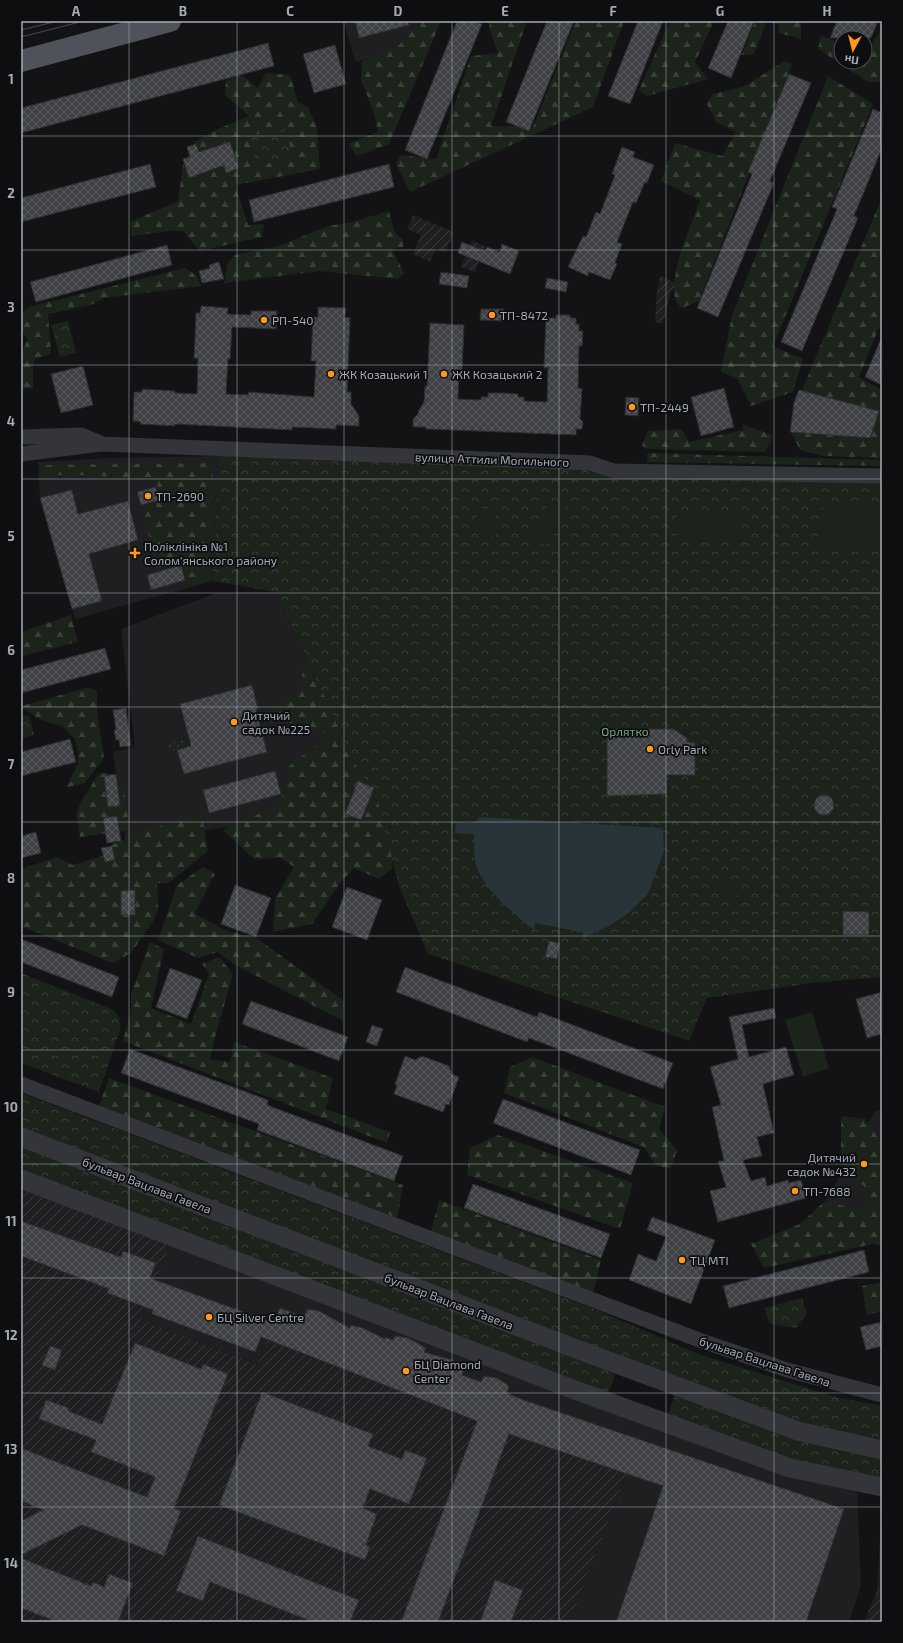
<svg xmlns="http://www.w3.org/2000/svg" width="903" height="1643" viewBox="0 0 903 1643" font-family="'Exo 2',sans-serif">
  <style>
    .built { fill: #1f1f22 }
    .industrial { fill: url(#industrial-furrows) }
    .grass { fill: url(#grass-dots) }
    .forest { fill: url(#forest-firs) }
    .park { fill: url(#park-crowns) }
    .pitch { fill: #1b231b }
    .water { fill: #28343a }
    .building { fill: url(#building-cross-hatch); stroke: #2d2d31 }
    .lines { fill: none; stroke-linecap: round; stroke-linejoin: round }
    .minor { stroke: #34353a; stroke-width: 15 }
    .tertiary { stroke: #34353a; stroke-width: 19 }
    .primary { stroke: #4f5359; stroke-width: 22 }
    .tram { stroke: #464a4f; stroke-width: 1 }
    .grid { fill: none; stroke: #a3acb7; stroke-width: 1; stroke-opacity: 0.55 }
    .poi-dot { fill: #ff9821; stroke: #0e0e10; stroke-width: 1.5 }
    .labels { text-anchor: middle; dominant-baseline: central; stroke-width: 3.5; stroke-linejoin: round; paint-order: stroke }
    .poi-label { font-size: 12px; fill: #a3acb7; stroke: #0e0e10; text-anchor: start }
    .street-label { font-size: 12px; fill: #a3acb7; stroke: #0e0e10 }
    .park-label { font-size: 12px; fill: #7ba378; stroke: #0e0e10 }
    .neatline { fill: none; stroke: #a3acb7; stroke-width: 1.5 }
    .grid-label { font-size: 13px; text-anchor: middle; font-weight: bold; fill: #a3acb7 }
  </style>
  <defs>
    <pattern id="industrial-furrows" width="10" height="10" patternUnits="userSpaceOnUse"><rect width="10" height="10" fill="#1f1f22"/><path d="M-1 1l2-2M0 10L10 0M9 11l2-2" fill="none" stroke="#3c3d40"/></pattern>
    <pattern id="grass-dots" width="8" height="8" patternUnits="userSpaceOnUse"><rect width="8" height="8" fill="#1b231b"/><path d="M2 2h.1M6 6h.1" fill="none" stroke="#39403a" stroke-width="1.8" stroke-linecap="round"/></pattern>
    <pattern id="forest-firs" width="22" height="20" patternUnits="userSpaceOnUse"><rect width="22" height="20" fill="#1b231b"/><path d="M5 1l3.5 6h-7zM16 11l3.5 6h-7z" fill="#39403a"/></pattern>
    <pattern id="park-crowns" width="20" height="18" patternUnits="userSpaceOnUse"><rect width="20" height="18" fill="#1b231b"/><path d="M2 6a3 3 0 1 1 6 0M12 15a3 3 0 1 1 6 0" fill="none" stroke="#39403a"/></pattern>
    <pattern id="building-cross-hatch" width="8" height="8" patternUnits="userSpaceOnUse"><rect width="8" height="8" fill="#3f4145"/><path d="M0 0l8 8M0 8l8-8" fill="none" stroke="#585a5e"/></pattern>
  </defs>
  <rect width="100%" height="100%" fill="#131315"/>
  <path class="built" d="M344 21H431L427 42 355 62Z
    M219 456 213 581 75 619 40 498 38 462 109 458Z
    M276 592 360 773 339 808 126 844 113 752 135 747 121 629 216 593Z
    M882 1109V1237L817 1217 875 1111Z
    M171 1242 857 1489 861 1585 849 1622H570L626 1474 509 1434 268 1340 257 1365 141 1320Z
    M882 1501V1591H877Z"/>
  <path class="industrial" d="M413 215 454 232 445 252 436 248 430 262 413 254 421 235 407 229Z
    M472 241 485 246 475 272 461 267Z
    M661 276 677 284 670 295 663 324 655 322 657 289Z
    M21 1186 171 1242 141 1320 257 1365 268 1340 509 1434 626 1474 570 1622H21Z
    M877 1591H882V1622H864Z"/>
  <path class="grass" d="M184 739 185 747 168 751 166 744Z"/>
  <path class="forest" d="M423 21H441L389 144 357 156 348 144 378 132 374 113 361 80 362 61 398 46Z
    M490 21H527L491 126 533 127 576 21H624L593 107 410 192 396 164 400 155 436 159 471 56 498 53 489 28Z
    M670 21H714L695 62 708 79 647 96 639 90Z
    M755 21H767L754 54 742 55Z
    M769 21H801V39L779 33 778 24Z
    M882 28V82H868L818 49 821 36 841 43V62H865V52H867Z
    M785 61 792 64 699 301 682 308C680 306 677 304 676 301 667 276 692 224 700 200L661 181 675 143 722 156 736 132 716 122 707 104 712 94 743 87Z
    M266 73 290 75 298 102 308 107 317 128 320 169 235 185 248 225 264 224 262 237 200 251 183 231H168L131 236 130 222 178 201 183 165 195 142 216 130 249 116 225 95 226 80 242 75 258 88Z
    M828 76 873 104 773 346 803 359 793 392 751 406 737 378 721 372 732 315Z
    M882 197V320L859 377 882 390V458L824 456 800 450 792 434 796 405Z
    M389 211 394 231 404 241 403 247 392 249 404 273 397 279 320 271 225 283V275L229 261 235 255 278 246 328 226 353 222Z
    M185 268 196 275 201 286 104 298 91 305 48 314 51 354 35 359 33 367V388L22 389 21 388C21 372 18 354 28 340L23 333 21 314 29 307Z
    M742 424 772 435 771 442 765 452 646 449 642 445 648 431 682 429 689 442 743 430Z
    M648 453 882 460V466L647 462Z
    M213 463 209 579 188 585 181 562 157 570 142 506 161 501 157 483 93 475H41V465Z
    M71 615 78 642 21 656V632Z
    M303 663 339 690 363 767 395 834 392 868 379 879 354 868 341 882 312 924 273 932 275 899 294 867 281 858 254 859 223 830 247 818 277 808 288 781V767L330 735 294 723 271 724 268 710 301 693Z
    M86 688H91L97 691V711L104 758 84 784 66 787 78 764V752L75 739 63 727 40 719 21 708V706Z
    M99 773 119 775 124 793 130 830 80 837 76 814 81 802Z
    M202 815 208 851 169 883H157L158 908 154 920 131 953 112 963 21 926V869L57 857 73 865 105 855 109 846 143 831Z
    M203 867 215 874 195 913C213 925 232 935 255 937L344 1001 343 1021 235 965 218 952 198 958 158 940 177 885Z
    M150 942 164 949 151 1008 191 1024 209 974 202 964 219 957 233 974 215 1037 210 1059 230 1062 234 1042 333 1078 326 1109 390 1132 387 1143 123 1041 131 1010V994Z
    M532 1057 665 1107 659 1129 677 1150 671 1169 656 1166 644 1147 504 1093 510 1067Z
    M109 1078 403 1185 397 1218 99 1106Z
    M841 1116 865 1119 882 1144V1246L873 1244 764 1268 751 1244 800 1224 825 1201 866 1211 867 1189 841 1163Z
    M498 1135 633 1183 620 1229 467 1175 470 1148Z
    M439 1200 601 1260 593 1294 430 1236Z
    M882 1282V1311L867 1315 862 1286Z"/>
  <path class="park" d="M285 127 293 157 258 166 250 136Z
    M68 321 76 353 60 357 51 325Z
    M219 450 882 479V977L812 983 707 998 689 1041 428 954 399 886 375 790 360 773 276 592 213 581Z
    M29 715 34 735 21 739V717Z
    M21 973 111 1009C119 1015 122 1020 120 1030L99 1092 21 1063Z
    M21 1093 597 1310 698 1354 836 1397 882 1406V1443L794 1420 21 1133Z
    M21 1147 615 1374 609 1392 21 1172Z
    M802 1298 807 1313 796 1328 770 1324 764 1308Z
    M675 1394 882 1457V1481L792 1460 668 1415Z"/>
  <path class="pitch" d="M824 501H882V551L818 549Z
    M547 506 568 507 549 544H528Z
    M477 508 496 509V536L477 535Z
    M677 514 742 515V541L677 540Z
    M720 880 738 881 737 898 719 897Z
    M812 1012 829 1068 803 1077 785 1020Z"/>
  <path class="water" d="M479 817 663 828 664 851 648 894 630 912 609 926 583 938 582 932 535 923 534 930C514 914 484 890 476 865 473 856 475 844 474 834L455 833 456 822 475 823Z"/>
  <path class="building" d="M355 21H408L409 25 359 38Z
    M457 21H473L482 24 427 159 405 150Z
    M547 21H574L529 131 506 122Z
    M638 21H663L630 104 608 96Z
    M728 21H754L731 78 708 68Z
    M837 21H878L871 38H830Z
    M268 43 274 66 21 133V108Z
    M335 45 346 84 314 93 303 54Z
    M789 74 811 83 770 181 774 183 718 317 697 308 752 174 748 172Z
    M873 109 882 113V148L854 216 858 218 802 351 781 342 837 209 832 207Z
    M230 142 239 168 226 173 224 165 189 178 183 159 190 157 187 147 196 144 199 152Z
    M622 147 635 152 633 157 654 165 647 183 645 182 636 203 633 202 617 242 622 244 615 263 617 264 610 280 589 272 588 276 568 267 583 236 586 237 596 212 600 214 615 175 612 174Z
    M150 164 156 187 21 222V198Z
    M389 164 394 187 254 222 249 200Z
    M462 242 485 251 487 247 500 252 502 244 519 251 510 274 458 253Z
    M167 245 172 265 36 302 30 282Z
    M219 262 224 279 202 283 199 271 210 268 209 265Z
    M441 272 469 276 467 288 439 284Z
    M547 278 568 282 566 292 545 288Z
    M201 306 228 308 227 314 251 315V311H277L276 329 232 327 230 359H228L226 394 248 395 249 392 314 397 316 361H311L313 317H318V307L346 308 345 317 350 318 347 392H351V404L359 416V426L336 425V429L292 427V430L175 424V426L140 424 141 422 133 421 134 392H142V389L175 391V393L197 394 198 358H194L195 340 196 313H200Z
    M481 309H504V321L480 320Z
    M556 315H570V318H576V324H579V331H583L582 346H579L578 388 582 389 580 419 583 422 582 429H576V435L426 429V427H413V419L418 414 419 410 424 402 425 386H427L430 323 464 325 462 372 459 371 458 399 481 400V397H488V393H502L518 394V397H524V401L547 402 548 368H544L546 318H556Z
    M882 336V385L865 377Z
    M83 366 93 405 61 413 51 374Z
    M724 388 734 427 701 436 691 397Z
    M799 390 879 411 870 438 790 432 794 402Z
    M626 397 639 398 638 416 625 415Z
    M156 487 159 500 141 505 137 492Z
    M72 490 78 514 128 501 138 540 89 554 102 601 72 609 40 498Z
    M181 565 185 580 151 590 147 575Z
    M105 648 111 669 21 693V670Z
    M252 685 258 709 256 710 267 752 184 774 177 750 191 746 180 704Z
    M126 708 131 746 120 747 119 740H116L114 730H116L113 710Z
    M607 729H673L687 738V742L695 743V775H666L667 794 607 796Z
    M70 739 76 762 21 776V752Z
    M275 771 281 794 209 813 203 790Z
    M116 774 120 805 108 807 104 776Z
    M358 781 374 788 361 820 345 814Z
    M814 805a10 10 0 1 1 20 0a10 10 0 1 1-20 0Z
    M117 816 121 841 107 843 103 818Z
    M36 832 41 853 21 858V836Z
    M112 846 115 860 105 862 101 848Z
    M235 885 271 898 256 937 221 924Z
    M347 887 382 900 367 940 332 927Z
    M135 890V915H121V891Z
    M843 911 869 912V935H843Z
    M21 939 119 977 112 997 21 962Z
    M549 941 560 943 557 959 545 957Z
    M405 967 537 1017 539 1012 673 1063 663 1089 529 1038 527 1042 396 992Z
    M170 968 202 980 187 1019 156 1007Z
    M882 992V1034L867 1038 856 999Z
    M251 1001 348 1037 339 1061 242 1024Z
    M774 1008 776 1018 742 1025 749 1057 786 1047 794 1075 763 1084 774 1133 757 1137 762 1156 743 1160 751 1181 765 1177 767 1186 788 1180 789 1183 801 1180 806 1198 718 1222 710 1191 726 1187 718 1161H724L712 1107 721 1105 710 1067 738 1059 729 1017Z
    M372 1025 383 1029 377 1046 366 1042Z
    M130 1049 268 1100 267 1105 403 1156 394 1181 257 1130 259 1124 121 1073Z
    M405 1056 415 1060 422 1056 449 1066 452 1074 459 1077 449 1105 446 1104 443 1112 394 1094 397 1085 395 1084Z
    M503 1099 640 1150 631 1175 493 1123Z
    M473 1184 610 1234 601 1258 464 1208Z
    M652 1217 715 1240 691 1304 629 1280 638 1254 656 1261 666 1237 647 1230Z
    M21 1221 121 1257 123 1251 156 1263 150 1278 274 1323 280 1308 304 1317 307 1309 319 1311 350 1328 351 1325 363 1328 385 1339V1337L393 1340 395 1336 408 1338 426 1348 424 1352 452 1360 465 1367 462 1375 481 1382 484 1376 497 1378 509 1386 507 1393 521 1399 844 1509 806 1622H616L663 1486 509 1434 438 1622H401L477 1421 261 1337 255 1352 152 1314 153 1310 107 1293 109 1289 21 1256Z
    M864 1250 869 1272 729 1308 723 1286Z
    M882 1322V1346L866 1350 860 1327Z
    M135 1343 201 1369 203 1364 228 1374 174 1508 181 1511 164 1556 82 1525 21 1555V1521L43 1510 21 1501V1448L147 1497 155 1477 91 1452 96 1440 39 1419 46 1400 69 1408 68 1411 102 1424Z
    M50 1346 62 1350 55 1370 42 1365Z
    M262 1392 373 1434 368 1446 402 1459 405 1450 427 1458 409 1504 370 1489 363 1508 377 1514 366 1545 370 1547 365 1560 219 1505Z
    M198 1536 359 1600 350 1622H313L210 1582 203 1601 176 1591Z
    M21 1558 91 1586 93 1582 104 1587 109 1574 133 1583 118 1622H57L21 1608Z
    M495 1580 523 1590 511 1622H480Z"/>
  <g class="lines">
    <path class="minor" d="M21 437 81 435 100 443
      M21 454 101 444 590 463 614 471 882 476
      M21 1084 702 1341 787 1370 882 1395"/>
    <path class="tertiary" d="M21 1137 587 1353 798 1431 882 1450
      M21 1179 578 1391 790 1468 882 1487"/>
    <path class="primary" d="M21 61 170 21"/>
    <path class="tram" d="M21 30 58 21
      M21 37 84 21"/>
  </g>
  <path class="grid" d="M129 21V1622M237 21V1622M344 21V1622M452 21V1622M559 21V1622M666 21V1622M774 21V1622M21 136H882M21 250H882M21 365H882M21 479H882M21 593H882M21 707H882M21 822H882M21 936H882M21 1050H882M21 1164H882M21 1278H882M21 1393H882M21 1507H882"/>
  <g class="poi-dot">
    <circle cx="492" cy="315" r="4"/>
    <circle cx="264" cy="320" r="4"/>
    <circle cx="331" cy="374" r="4"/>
    <circle cx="444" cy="374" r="4"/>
    <circle cx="632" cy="407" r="4"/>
    <circle cx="148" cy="496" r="4"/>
    <path d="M133 547h4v4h4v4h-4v4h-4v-4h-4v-4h4z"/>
    <circle cx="234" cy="722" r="4"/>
    <circle cx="650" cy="749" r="4"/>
    <circle cx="864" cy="1164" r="4"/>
    <circle cx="795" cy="1191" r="4"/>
    <circle cx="682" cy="1260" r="4"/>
    <circle cx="209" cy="1317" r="4"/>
    <circle cx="406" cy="1371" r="4"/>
  </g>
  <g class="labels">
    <g class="poi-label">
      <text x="500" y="315">ТП-8472</text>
      <text x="272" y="320">РП-540</text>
      <text x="339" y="374">ЖК Козацький 1</text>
      <text x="452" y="374">ЖК Козацький 2</text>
      <text x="640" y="407">ТП-2449</text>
      <text x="156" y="496">ТП-2690</text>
      <text x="144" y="546">Поліклініка №1<tspan x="144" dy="14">Солом'янського району</tspan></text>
      <text x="242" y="715">Дитячий<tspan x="242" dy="14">садок №225</tspan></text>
      <text x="658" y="749">Orly Park</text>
      <text x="856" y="1157" text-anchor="end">Дитячий<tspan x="856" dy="14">садок №432</tspan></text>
      <text x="803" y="1191">ТП-7688</text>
      <text x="690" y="1260">ТЦ MTI</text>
      <text x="217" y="1317">БЦ Silver Centre</text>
      <text x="414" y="1364">БЦ Diamond<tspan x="414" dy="14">Center</tspan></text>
    </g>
    <g class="street-label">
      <text transform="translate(492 459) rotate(2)">вулиця Аттили Могильного</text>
      <text transform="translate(147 1185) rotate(21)">бульвар Вацлава Гавела</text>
      <text transform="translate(449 1301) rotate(21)">бульвар Вацлава Гавела</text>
      <text transform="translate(765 1361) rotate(18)">бульвар Вацлава Гавела</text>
    </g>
    <g class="park-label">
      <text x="625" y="731">Орлятко</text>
    </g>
  </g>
  <rect width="903" height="1643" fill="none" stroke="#0e0e10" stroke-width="44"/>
  <g transform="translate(853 50) rotate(187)"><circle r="19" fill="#0e0e10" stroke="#4a4d53"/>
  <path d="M0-3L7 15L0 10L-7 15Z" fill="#ff9821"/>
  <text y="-6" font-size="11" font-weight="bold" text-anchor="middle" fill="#a3acb7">Пн</text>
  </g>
  <rect x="22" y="22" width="859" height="1599" class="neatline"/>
  <g class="grid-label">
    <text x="76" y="16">A</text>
    <text x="183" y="16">B</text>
    <text x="290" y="16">C</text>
    <text x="398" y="16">D</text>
    <text x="505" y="16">E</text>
    <text x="613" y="16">F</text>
    <text x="720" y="16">G</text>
    <text x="827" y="16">H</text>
    <text x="11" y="84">1</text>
    <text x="11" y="198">2</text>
    <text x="11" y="312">3</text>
    <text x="11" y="426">4</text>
    <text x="11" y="541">5</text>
    <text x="11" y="655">6</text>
    <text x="11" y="769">7</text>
    <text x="11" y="883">8</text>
    <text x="11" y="997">9</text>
    <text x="11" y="1112">10</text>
    <text x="11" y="1226">11</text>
    <text x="11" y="1340">12</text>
    <text x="11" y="1454">13</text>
    <text x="11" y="1568">14</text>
  </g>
</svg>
